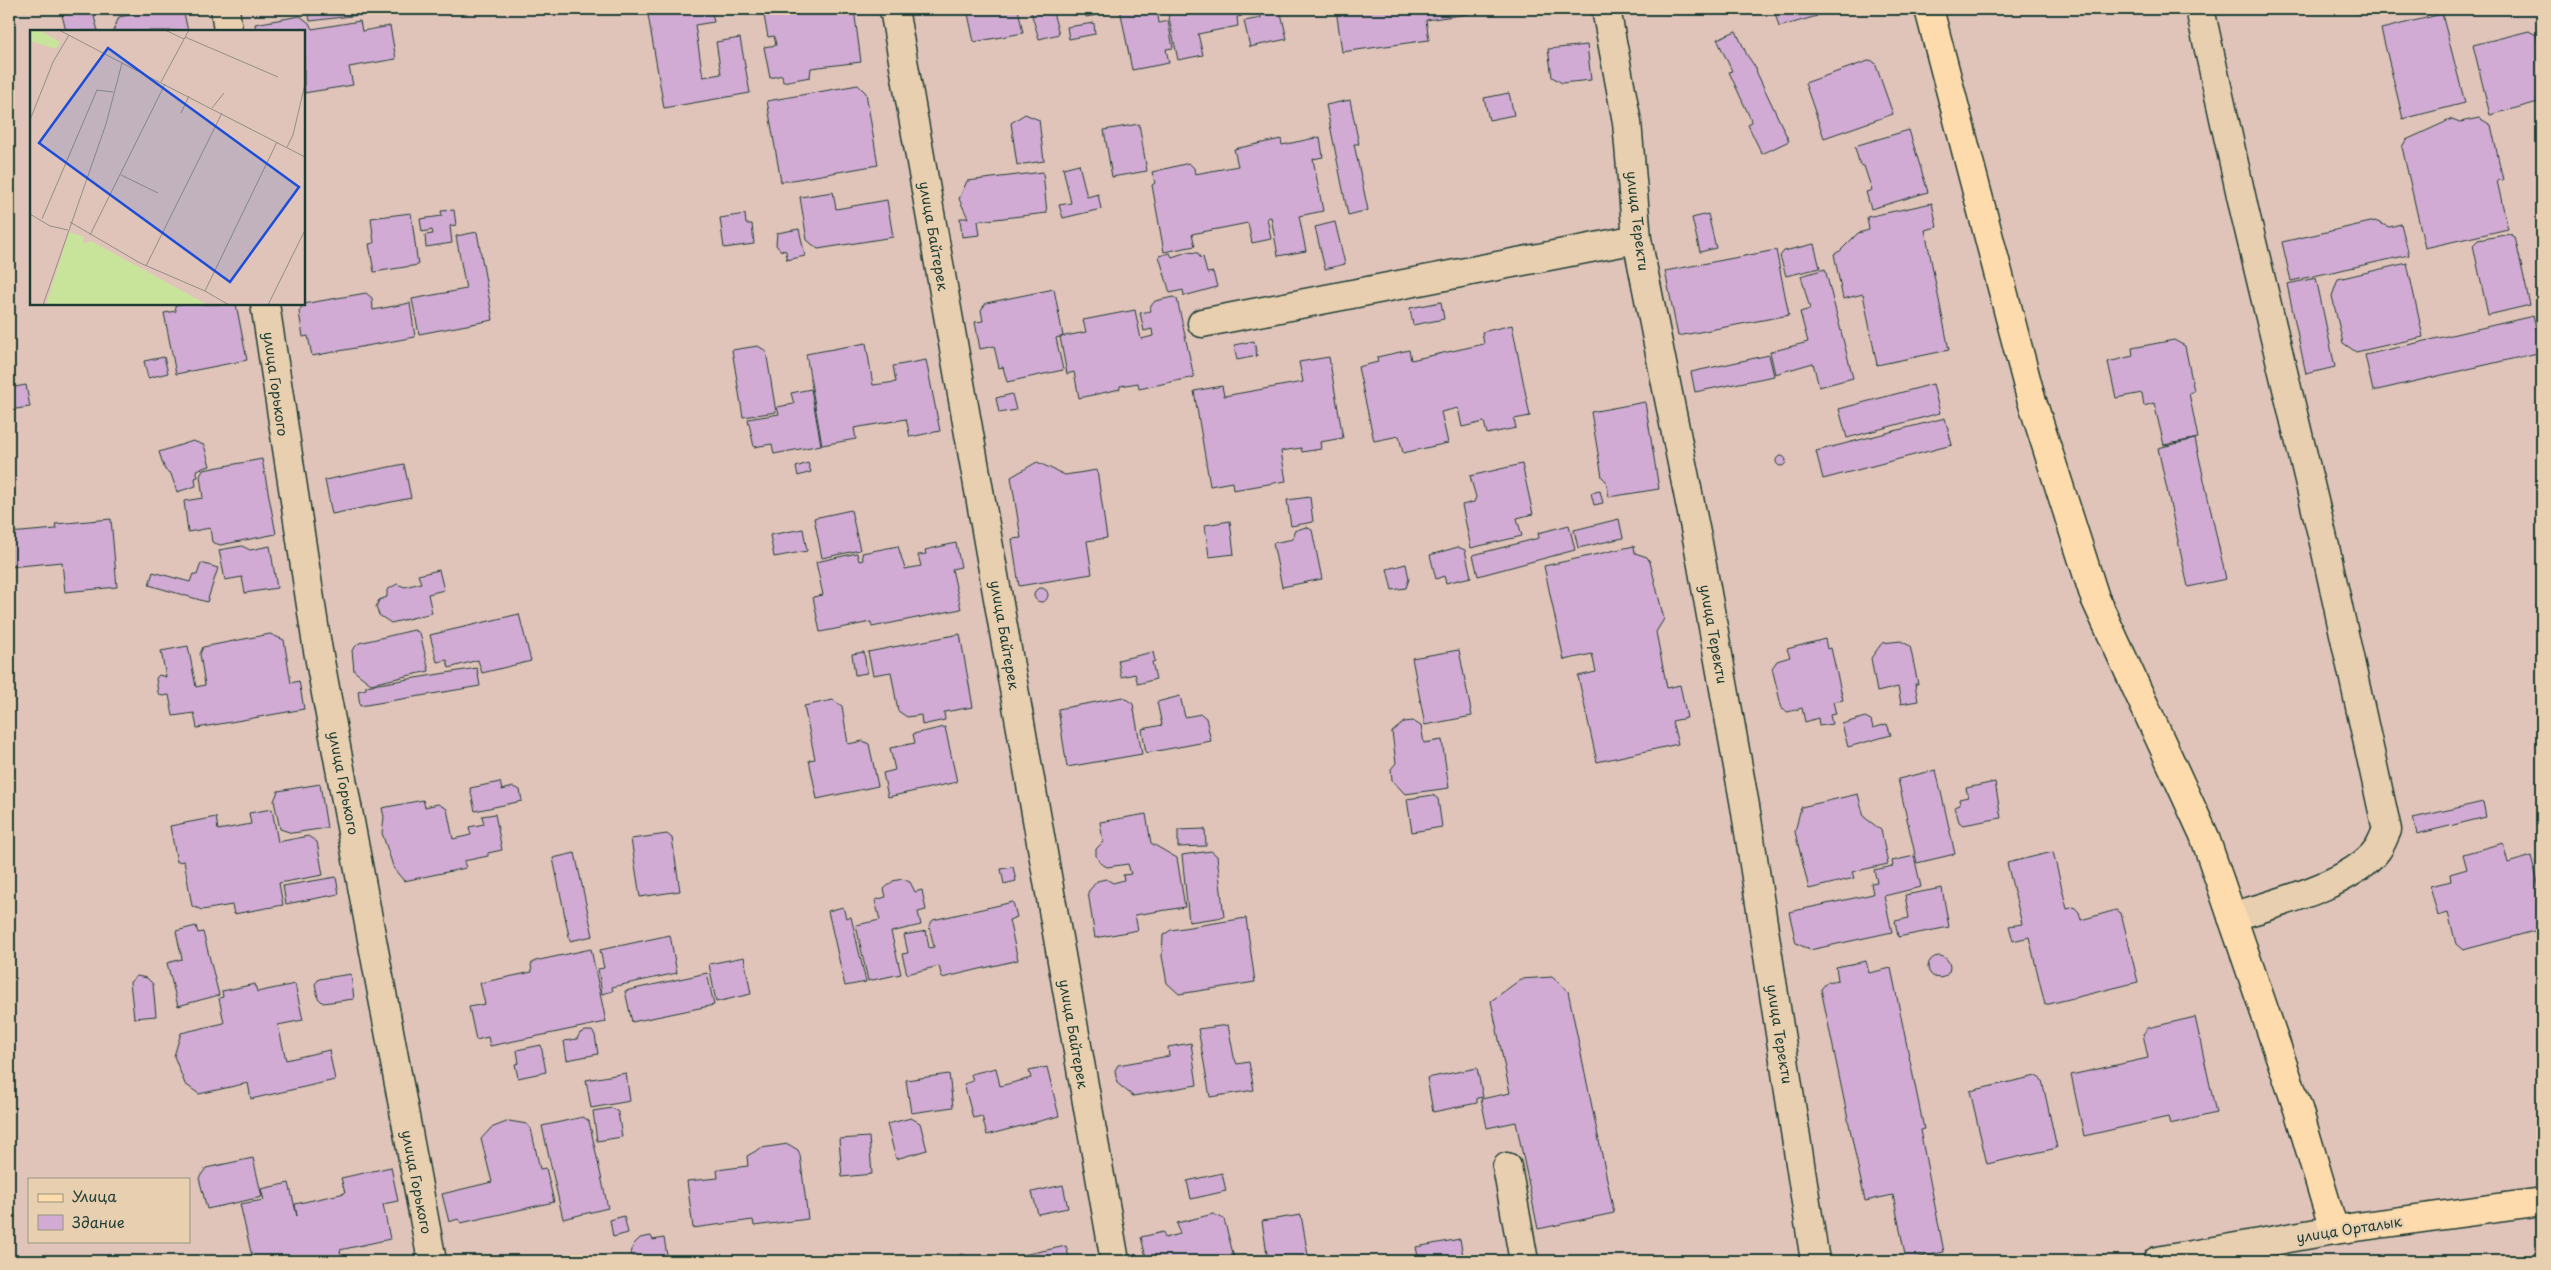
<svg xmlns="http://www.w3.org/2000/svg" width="2551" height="1270" viewBox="0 0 2551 1270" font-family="'Playpen Sans',sans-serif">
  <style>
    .building { fill: #d1abd3; stroke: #1f3d34 }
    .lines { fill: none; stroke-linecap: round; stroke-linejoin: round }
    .minor-casing { stroke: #1f3d34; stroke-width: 31 }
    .major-casing { stroke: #1f3d34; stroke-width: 31 }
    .minor { stroke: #e7cfb0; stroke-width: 28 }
    .major { stroke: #fedbac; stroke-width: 28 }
    .labels { text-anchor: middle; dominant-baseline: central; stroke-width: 4.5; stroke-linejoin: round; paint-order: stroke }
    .street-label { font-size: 14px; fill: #1f3d34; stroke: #e7cfb0 }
    .inset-road { fill: none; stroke: #938e84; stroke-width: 1 }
    .view { fill: #1d4ed8; fill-opacity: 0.15; stroke: #1d4ed8; stroke-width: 2.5 }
    .inset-edge { fill: none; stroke: #1f3d34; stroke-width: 2.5 }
  </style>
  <rect width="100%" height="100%" fill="#e0c4ba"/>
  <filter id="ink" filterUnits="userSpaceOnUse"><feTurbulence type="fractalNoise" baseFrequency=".02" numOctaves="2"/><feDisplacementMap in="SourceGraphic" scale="10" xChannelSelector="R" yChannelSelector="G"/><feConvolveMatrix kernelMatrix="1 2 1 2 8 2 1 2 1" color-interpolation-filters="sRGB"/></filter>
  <g filter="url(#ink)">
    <path class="building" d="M92 9 98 31H66L62 15Z
      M159 9H183L188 31H113L119 17Z
      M308 9H384V12L310 21Z
      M647 9H711L714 22 695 25 703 77 721 74 716 42 740 38 750 93 664 108Z
      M854 9 861 62 811 68 810 77 783 82 782 75 770 78 764 47 776 45 774 36 768 37 764 16 770 10Z
      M967 9H1018L1023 33 974 42Z
      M1030 9H1052L1059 34 1039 39Z
      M1085 9H1113V12L1086 17Z
      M1120 9H1157L1159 23 1168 21 1173 48 1166 49 1169 63 1132 70Z
      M1167 9H1240L1242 16 1237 17 1238 26 1198 34 1203 55 1178 60Z
      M1259 9H1280L1287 39 1250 47 1244 21 1261 18Z
      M1336 9H1468V14L1426 20 1429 40 1342 52Z
      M1774 9H1815L1817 16 1779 27Z
      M2349 9H2368L2356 14Z
      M2442 14 2465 103 2403 119 2381 29Z
      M300 16 309 23 312 29 360 21 362 31 390 26 396 59 349 67 353 85 304 93V31H256L255 24Z
      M1094 23 1095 34 1069 39 1067 27Z
      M1736 31 1747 55 1756 68 1757 73 1789 141 1762 154 1748 125 1752 122 1729 72 1732 71 1717 39Z
      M2529 31 2536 35 2542 58V101L2490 115 2473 45Z
      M1587 45 1591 80 1562 83 1552 77 1548 49Z
      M1871 60 1875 63 1893 114 1824 138 1805 83Z
      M858 85 866 93 878 165 781 182 767 101Z
      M1509 93 1514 115 1489 120 1484 98Z
      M1350 100 1359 144H1354L1368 210 1348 215 1326 105Z
      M1025 114 1039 120 1044 161 1017 165 1011 123Z
      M2479 118 2491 125 2503 180 2497 181 2508 229 2425 248 2402 147 2406 140 2452 119 2460 122Z
      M1139 124 1147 171 1112 177 1104 130Z
      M1909 130 1928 192 1871 209 1866 192 1872 190 1864 166 1860 165 1855 148 1858 145Z
      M1320 137 1323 157 1313 159 1323 211 1299 216 1306 251 1278 256 1271 217 1267 218 1271 239 1252 243 1248 223 1192 234 1195 246 1164 252 1152 185 1155 183 1152 172 1189 163 1194 168 1195 174 1238 166 1234 149 1281 139 1282 145Z
      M1079 164 1087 197 1098 194 1101 209 1063 218 1059 205 1071 203 1063 168Z
      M1043 172 1047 213 978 221 980 235 962 237 960 218H968L959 199 967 181Z
      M833 192 836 209 887 200 893 237 818 249 807 240 800 197Z
      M1932 203 1937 227 1925 230 1949 350 1877 365 1863 294 1843 299 1834 254 1840 251 1858 233 1869 230 1867 217Z
      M454 210 456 225 450 226 452 243 426 247 425 235 433 234 432 230 422 232 420 219 442 216 441 211Z
      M411 213 418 265 374 272 369 244 374 243 371 218Z
      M745 214 746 224H752L754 244 724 248 720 218Z
      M1708 214 1716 248 1700 252 1692 218Z
      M2375 221 2389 227 2401 224 2409 255 2291 281 2282 242Z
      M1335 222 1345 264 1325 269 1315 227Z
      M799 229 805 256 787 260 786 251 780 250 776 245 777 233Z
      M477 232 493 320 419 334 412 299 466 289 456 236Z
      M2510 234 2515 237 2530 305 2488 315 2473 245 2478 240Z
      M1814 244 1820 268 1786 276 1780 256 1784 251Z
      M1776 250 1789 315 1678 336 1665 271Z
      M1187 252 1198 253 1200 258 1203 257 1207 273 1213 272 1217 287 1184 296 1183 290 1170 293 1159 256 1170 253 1172 257Z
      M2407 263 2423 337 2356 352 2343 343 2332 296 2338 279Z
      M1825 269 1853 378 1819 387 1813 363 1775 374 1770 352 1808 342 1800 312 1810 309 1801 276Z
      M2316 278 2335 367 2306 374 2287 284Z
      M1054 289 1063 336 1056 338 1063 370 1007 382 1003 367 999 368 994 346 980 349 975 322 983 321 981 310 986 303Z
      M366 293 372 298 373 310 410 303 415 337 312 356 308 336 303 337 299 312 303 304Z
      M1173 297 1177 299 1194 377 1139 389 1138 383 1120 386V389L1079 398 1074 372 1067 374 1060 337 1086 332 1083 320 1135 310 1141 339 1153 336 1152 329 1144 331 1140 313 1151 311 1150 307 1155 301Z
      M1441 302 1444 319 1413 325 1410 308Z
      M181 304H236L247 360 176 374 164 313 176 311 175 305Z
      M2533 316 2542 352 2373 391 2365 355Z
      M1512 325 1530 416 1514 419 1516 428 1487 434 1484 422 1462 427 1458 408 1441 412 1448 443 1403 453 1399 436 1374 441 1358 367 1378 362 1377 357 1409 350 1411 360 1484 344 1482 332Z
      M2174 340 2185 346 2194 391 2189 393 2198 438 2164 445 2154 403 2144 406 2142 393 2116 398 2108 362 2133 356 2132 348Z
      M1254 341 1257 356 1237 360 1234 345Z
      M866 343 873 385 896 382 893 366 926 360 940 431 910 437 906 419 854 428 856 439 822 445 806 354Z
      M758 346 766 351 776 412 743 417 732 350Z
      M1769 355 1774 376 1695 392 1691 372Z
      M164 357 168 373 148 378 144 361Z
      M1329 357 1343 438 1320 442 1321 449 1302 452 1301 448 1281 451 1286 481 1233 490 1232 482 1210 486 1194 391 1222 386 1224 396 1303 382 1299 362Z
      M1933 384 1940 413 1847 438 1839 409Z
      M26 385 30 407 9 410V388Z
      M811 389 821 445 774 454 772 444 754 447 748 419 779 414 777 407 794 404 791 393Z
      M1012 394 1016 410 999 413 996 398Z
      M1645 402 1659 489 1609 497 1606 481 1602 477 1591 412Z
      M1945 418 1952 445 1823 479 1816 451Z
      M2195 439 2226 579 2188 587 2158 448Z
      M193 441 204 445 210 466 196 470 198 477 195 478 196 486 177 492 171 474 165 470 159 452Z
      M1776 461a5 5 0 1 1 10 0a5 5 0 1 1-10 0Z
      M262 459 276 534 220 545 212 542 210 528 188 532 184 501 203 498 200 476 203 470Z
      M1037 462 1065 475 1097 470 1107 538 1087 541 1092 574 1019 586 1012 539 1021 538 1011 477Z
      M808 463 811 472 798 476 796 467Z
      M404 464 411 498 332 514 325 480Z
      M1522 464 1533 514 1517 518 1522 536 1471 548 1462 505 1474 502 1476 497 1470 476Z
      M1600 491 1603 503 1594 505 1591 493Z
      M1310 497 1313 522 1291 526 1287 500Z
      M851 510 860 550 822 558 814 518Z
      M111 519 117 587 65 592 62 562 9 567V533L56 529 55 524Z
      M1619 519 1623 538 1578 548 1574 530Z
      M1230 521 1234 554 1209 557 1205 525Z
      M1569 525 1575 550 1478 576 1473 555 1539 538 1538 533Z
      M1306 527 1312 530 1322 579 1282 587 1273 543 1293 539 1294 531Z
      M803 529 807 551 774 557 770 535Z
      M956 543 961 567 952 569 961 609 872 627 871 622 820 632 813 597 823 595 816 562 857 553 859 561 863 560 862 553 898 546 905 569 921 566 918 555 926 554 925 550Z
      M242 546 250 550 270 546 277 588 245 593 242 577 225 580 219 550Z
      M1634 546 1635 553 1647 557 1650 562 1664 619 1656 632 1667 688 1680 685 1687 718 1672 721 1678 744 1597 762 1578 676 1596 672 1592 654 1564 660 1544 566Z
      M1458 547 1465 550 1471 577 1446 583 1444 576 1436 579 1430 555Z
      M201 563 218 568 207 602 149 585 153 572 190 582 193 574 197 575Z
      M1406 564 1409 579 1406 588 1392 590 1387 569Z
      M439 570 444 590 428 594 432 613 391 623 379 615 376 607 379 600 387 597V590L397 584 405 587 421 583 418 575Z
      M1034 595a7 7 0 1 1 14 0a7 7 0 1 1-14 0Z
      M519 614 531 661 482 673 478 660 449 668 447 660 437 662 430 635Z
      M414 630 420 633 429 671 371 684 354 671 352 650 359 643Z
      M270 634 284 640 291 683 299 681 304 709 197 728 194 713 173 716 169 695 162 696 158 693 156 678 159 675 166 677 161 651 188 646 196 687 205 685 200 654 203 647Z
      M960 634 973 707 944 712 945 720 922 725 921 715 907 717 898 711 891 672 873 675 868 652Z
      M1825 639 1827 649 1831 648 1843 700 1833 702 1836 714 1830 715 1832 724 1819 726 1818 718 1805 722 1802 708 1788 712 1782 709 1772 668 1777 661 1790 657 1787 649Z
      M1901 641 1910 646 1918 684H1915L1918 701 1901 704 1898 687 1877 692 1871 658 1882 643Z
      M1459 650 1472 716 1425 725 1412 658Z
      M864 652 867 673 855 675 852 654Z
      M1153 652 1155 661 1152 662 1156 679 1138 684 1135 674 1121 677 1118 660Z
      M477 668 480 686 360 706 358 691 366 689V686Z
      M1180 696 1185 717 1201 714 1206 718 1211 741 1146 753 1142 729 1162 725 1157 702Z
      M1123 697 1133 704 1142 754 1067 767 1058 709Z
      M833 700 842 706 848 744 863 741 869 744 878 786 817 799 809 760 815 759 804 706Z
      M1865 717 1871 720 1873 728 1887 724 1891 735 1848 747 1842 724Z
      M1413 721 1421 726 1424 743 1442 740 1449 788 1405 794 1392 780 1391 769 1396 763 1392 732 1404 722Z
      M945 727 957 782 888 797 883 773 895 770 890 748 915 743 913 734Z
      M1936 770 1955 854 1917 863 1898 779Z
      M500 782 502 790 513 787 520 790 522 801 475 811 470 788Z
      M1995 782 2001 818 1963 825 1959 822 1955 807 1960 805 1959 799 1968 797 1966 788Z
      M320 784 327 828 292 833 280 829 274 801 278 791Z
      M1858 794 1864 817 1881 830 1888 864 1852 872 1854 878 1809 889 1795 832 1801 807Z
      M1433 795 1438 799 1442 827 1412 832 1407 799Z
      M423 800 425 807 438 804 447 809 453 839 471 835 469 827 484 824 482 816 495 814 502 850 488 853V856L464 861 466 868 404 881 394 869 382 833 384 817 382 808Z
      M2483 802 2486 817 2417 834 2413 818Z
      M272 809 278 842 308 836 317 842 323 875 279 883 283 905 234 914 232 905 202 910 192 906 184 861 177 862 170 826 216 817 218 830 251 824 249 813Z
      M1146 814 1151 843 1177 858 1185 907 1135 915 1138 930 1095 938 1088 892 1097 881 1106 879 1113 883 1124 880 1123 875 1131 874 1128 864 1107 867 1100 863 1096 856V849L1103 842 1100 822Z
      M1205 829 1206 846 1178 847V830Z
      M667 834 672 838 680 891 640 897 631 839Z
      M2503 843 2508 863 2531 856 2542 898V929L2463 950 2456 944 2448 913 2438 916 2430 886 2451 881 2450 874 2467 869 2463 854Z
      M1211 851 1217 856 1224 917 1189 922 1182 855Z
      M2053 852 2067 909 2074 907 2079 912 2081 920 2116 910 2121 913 2138 982 2045 1005 2029 937 2013 941 2009 926 2022 924 2007 863Z
      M575 853 593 936 570 941 553 858Z
      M1914 856 1921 887 1884 896 1892 932 1810 950 1796 943 1789 912 1873 894 1871 883 1877 882 1874 870 1893 866 1892 861Z
      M1013 867 1016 881 1004 884 1001 869Z
      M336 877 339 894 286 904 283 886Z
      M902 879 910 882 915 892 922 890 926 910 918 912 921 925 891 932 901 974 868 981 856 925 880 920 875 900 886 897 884 889 893 881Z
      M1942 888 1949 927 1898 937 1895 921 1909 918 1905 895Z
      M1013 902 1017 917 1009 920 1018 960 942 978 939 966 907 974 902 954 908 953 904 935 926 931 929 948 934 947 929 926 933 920Z
      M843 907 846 918 851 917 866 982 845 986 828 911Z
      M1246 918 1255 982 1179 994 1167 983 1162 956 1163 935 1171 930Z
      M196 926 198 933 203 932 219 995 178 1006 167 963 182 959 176 931Z
      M670 935 677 973 612 987 613 991 602 994 598 969 604 968 600 950Z
      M591 949 606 1022 490 1046 488 1037 476 1040 469 1007 485 1004 480 983 532 972 531 964 535 961Z
      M1928 967a11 11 0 1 1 22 0a11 11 0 1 1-22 0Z
      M744 957 751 994 716 1002 709 964Z
      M1866 961 1869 973 1891 968 1924 1129 1920 1130 1944 1252 1906 1260 1893 1195 1865 1201 1821 989 1827 982 1838 980 1836 967Z
      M707 973 714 1005 632 1022 625 991Z
      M351 974 354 999 323 1003 318 998 315 984 319 979Z
      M137 976 147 978 153 984 156 1016 134 1018 130 982Z
      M1552 977 1568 991 1614 1213 1538 1229 1516 1122 1487 1128 1481 1099 1510 1093 1491 1001 1521 979Z
      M255 984 257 992 295 984 303 1020 278 1025 286 1060 329 1050 335 1080 251 1099 248 1083 199 1094 185 1084 174 1056 181 1033 224 1023 219 998 223 997 222 991Z
      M2195 1017 2216 1113 2170 1124 2168 1117 2084 1136 2071 1075 2148 1058 2143 1034 2148 1028Z
      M1228 1025 1234 1057 1237 1064 1249 1062 1254 1090 1210 1097 1198 1029Z
      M586 1031H592L595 1035 598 1054 567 1060 564 1041 577 1039 580 1033Z
      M1191 1043 1197 1085 1133 1096 1117 1083 1115 1070 1118 1065 1169 1056 1168 1047Z
      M541 1045 546 1072 518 1078 515 1064 519 1063 517 1050Z
      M1047 1067 1059 1116 987 1135 982 1116 973 1118 964 1084 973 1081 971 1074 996 1068 1000 1086 1031 1078 1029 1071Z
      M1477 1068 1483 1097 1477 1098V1103L1433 1112 1427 1078Z
      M626 1073 630 1101 591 1108 586 1080Z
      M949 1074 953 1107 911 1113 906 1080Z
      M2036 1076 2042 1080 2057 1148 1987 1164 1970 1091Z
      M612 1108 618 1112 622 1137 597 1141 593 1111Z
      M583 1117 589 1121 608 1208 563 1219 542 1126Z
      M911 1118 920 1123 927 1150 896 1159 887 1124Z
      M509 1121 527 1124 531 1129 540 1169 546 1168 554 1202 461 1223 458 1219 449 1222 442 1194 492 1182 481 1139 491 1128Z
      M869 1137 872 1174 842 1177 839 1139Z
      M788 1144 798 1150 800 1155 808 1219 754 1226 753 1220 693 1228 687 1181 718 1178 717 1170 748 1166 747 1156 761 1148Z
      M253 1158 262 1197 207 1209 199 1178 206 1168Z
      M391 1167 398 1201 383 1204 390 1239 340 1250 342 1261H253L240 1204 264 1200 261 1189 289 1183 297 1216 295 1204 345 1193 341 1178Z
      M1222 1173 1226 1191 1191 1199 1187 1181Z
      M1063 1185 1068 1208 1038 1214 1032 1192Z
      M1213 1214 1224 1219 1235 1261H1147L1141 1237 1163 1232 1165 1238 1180 1234 1177 1223Z
      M1301 1215 1309 1261H1268L1262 1221Z
      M624 1216 628 1233 613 1237 610 1220Z
      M651 1236 653 1240 664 1238 668 1261H635L631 1253 634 1244 640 1238Z
      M1460 1239 1464 1261H1419L1416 1247Z
      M1066 1246 1070 1261H1004L1008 1258Z
      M961 1254 971 1257 975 1261H951Z"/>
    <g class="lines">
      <defs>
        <path id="minor" d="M225 9 228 31
          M894 9 1115 1261
          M1606 9 1627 122 1637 239 1698 543 1745 806 1815 1261
          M2200 9 2244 209 2325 547 2387 830C2384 836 2381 845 2377 850 2351 885 2273 904 2232 917
          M265 304 317 645 432 1261
          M1202 323 1637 239
          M1507 1167 1524 1261
          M2157 1261 2334 1230"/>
        <path id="major" d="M1929 9 2031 398 2095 598 2204 835 2298 1109 2334 1230 2542 1202"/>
      </defs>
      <use href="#minor" class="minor-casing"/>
      <use href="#major" class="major-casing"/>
      <use href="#minor" class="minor"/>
      <use href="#major" class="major"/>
    </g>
  </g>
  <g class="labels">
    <g class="street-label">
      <text transform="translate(1638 221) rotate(83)">улица Теректи</text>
      <text transform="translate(934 236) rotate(80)">улица Байтерек</text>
      <text transform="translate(276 384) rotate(82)">улица Горького</text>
      <text transform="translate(1714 634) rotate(80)">улица Теректи</text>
      <text transform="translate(1005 635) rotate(80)">улица Байтерек</text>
      <text transform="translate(344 783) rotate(79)">улица Горького</text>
      <text transform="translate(1074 1034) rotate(80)">улица Байтерек</text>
      <text transform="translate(1780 1034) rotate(81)">улица Теректи</text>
      <text transform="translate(417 1182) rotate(79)">улица Горького</text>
      <text transform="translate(2349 1229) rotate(-9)">улица Орталык</text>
    </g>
  </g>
  <g transform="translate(30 30)">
    <rect width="275" height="275" fill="#e0c4ba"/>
    <path d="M0 0H9L30 12 26 19 0 11ZM39 202 54 207 53 214 61 211 178 275H16Z" fill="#c8e49b"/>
    <path class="inset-road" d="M135 0 154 9M155 7 248 47M92 33 275 127M131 52 159 0M182 78 194 63M151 83 159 66M0 90 23 32 39 5M257 117 263 105 275 54M91 145 128 163M0 184 20 196 38 200M12 189 67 60 83 62M40 192 110 233 175 261 199 275M60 205 135 54M116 236 192 83M175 261 247 112M13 275 76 94 92 33 29 0M238 275 275 200"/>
    <path class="view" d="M78 18 269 157 200 252 9 113Z"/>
    <rect width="275" height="275" class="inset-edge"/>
  </g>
  <rect width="2551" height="1270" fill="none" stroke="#e7cfb0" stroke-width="30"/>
  <rect x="15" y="15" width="2521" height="1240" fill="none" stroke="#1f3d34" stroke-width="2" filter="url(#ink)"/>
  <rect x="28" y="1178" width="162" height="65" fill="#e7cfb0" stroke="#97957e"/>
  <rect x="38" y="1194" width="25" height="8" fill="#fedbac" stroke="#97957e"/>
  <text x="72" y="1202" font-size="15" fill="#1f3d34">Улица</text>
  <rect x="38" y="1215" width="25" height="15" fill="#d1abd3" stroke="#97957e"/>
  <text x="72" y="1228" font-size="15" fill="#1f3d34">Здание</text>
</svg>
